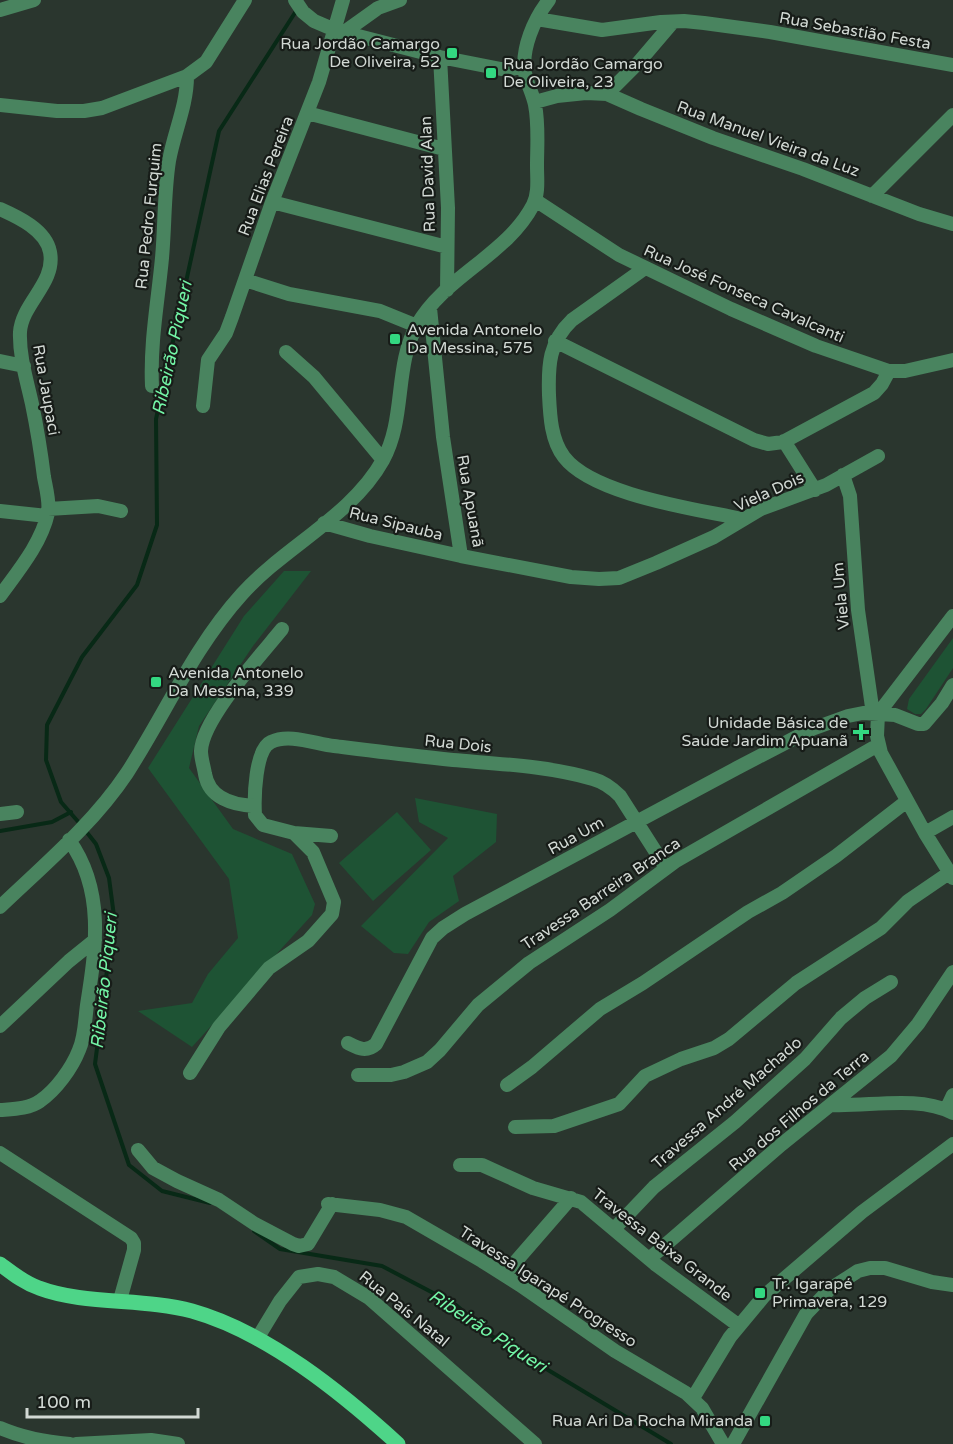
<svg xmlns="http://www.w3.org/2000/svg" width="953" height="1444" viewBox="0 0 953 1444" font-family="'Varela Round',sans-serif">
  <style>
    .green { fill: #1e5334 }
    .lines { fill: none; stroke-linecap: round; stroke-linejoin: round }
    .stream { stroke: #082916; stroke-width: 4 }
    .minor { stroke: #49845f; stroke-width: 14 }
    .major { stroke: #4ed588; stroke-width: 15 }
    .poi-dot { fill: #33d881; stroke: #171c18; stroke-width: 2 }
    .labels { text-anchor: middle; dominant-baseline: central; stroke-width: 4.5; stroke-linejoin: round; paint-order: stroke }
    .street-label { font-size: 16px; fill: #d2d9d4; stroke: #171c18 }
    .poi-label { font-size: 16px; fill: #d2d9d4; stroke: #171c18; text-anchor: start }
    .water-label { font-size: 18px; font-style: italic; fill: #73f5a6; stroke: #171c18 }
  </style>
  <rect width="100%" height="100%" fill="#2a362e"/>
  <path class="green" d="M284 571H311L253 646 199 726 189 768 233 829 292 854 315 904 312 915 192 1047 138 1011 192 1003 208 974 238 938 229 879 148 768 244 616Z
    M953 638V668L926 709 921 714H915L907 709 909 699Z
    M415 798 497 814 496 842 453 876 459 901 429 922 408 954 394 953 361 926 448 838 419 822Z
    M397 812 431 850 373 901 339 863Z"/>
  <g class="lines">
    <path class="stream" d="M81 825 61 802 46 760 47 725 82 657 137 585 157 525 156 419 219 131 298 8
      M85 830 96 844 109 878 114 916 95 1064 129 1165 162 1191 210 1203
      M0 831 52 822 71 812
      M254 1231 280 1249 382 1266 456 1305 490 1335 671 1444"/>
    <path class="minor" d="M295 0 303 12 314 21 335 30 440 57 501 69H512L524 66
      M0 10 34 0
      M537 19 602 30 661 22 684 21 704 23 770 32 953 65
      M343 33 378 8 400 0
      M440 57 448 208 447 290
      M607 94 638 63 673 22
      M535 102 557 96 586 93 607 94 641 109 713 138 803 169 919 214 953 224
      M0 105 57 111H84L102 108 187 76 206 62 245 0
      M307 113 444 149
      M872 196 953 115
      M535 200 619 255 731 309 816 346 889 371H905L953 360
      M272 202 447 247
      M0 209C18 217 46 230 50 252 56 283 22 303 20 332 19 356 27 381 32 404 37 428 41 453 44 477 46 488 50 502 48 513 41 544 18 571 0 596
      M645 268 572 320C549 342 548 365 549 395 550 416 551 440 564 457 593 495 696 509 742 519
      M245 280 289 294 380 311 417 326
      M430 308 443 437 461 556 571 577 599 579 619 578 656 563 714 537 761 509 826 485 878 456
      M555 341 754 440 768 444 783 442 874 393 882 384 889 371
      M286 352 314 377 383 460
      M0 361 24 366
      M152 386C150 342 158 301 162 258 165 225 164 193 169 161 174 132 187 106 187 76
      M203 406 208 360 226 333 232 317 272 202 319 82 343 0
      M784 441 815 490
      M843 475 850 496 858 610 873 714
      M48 509 98 506 121 511
      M0 511 47 516
      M324 523 370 536 461 556
      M254 806C233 805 209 798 205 774 204 767 201 759 201 751 202 719 261 655 282 629
      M0 814 17 812
      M294 833 331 836
      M925 833 953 817
      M953 878 925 833 881 753 877 736 878 714 953 616
      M0 907C44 865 93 824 127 773 165 714 194 647 242 594 284 547 352 516 383 460 406 419 394 366 417 325 445 276 507 255 533 205 539 193 537 179 537 166 537 146 539 125 535 105 533 94 527 84 525 73 521 49 534 19 549 0
      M0 1026 69 961 95 940
      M348 1043C358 1048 366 1053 376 1044L432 938 443 928 465 914 737 768 812 729 848 716 863 713 895 715 918 724H924L942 703 953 685
      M190 1073 219 1027 269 968 308 941 332 914 334 902 313 852 294 833 263 825 255 815C254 798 255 749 271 742 289 733 316 744 334 746 374 751 413 756 453 760 499 764 549 766 593 779 604 782 613 789 620 796L666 868
      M358 1075H391L404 1072 427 1062 440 1050 478 1005 529 963 610 910 676 861 878 745
      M507 1085 532 1067 600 1009 643 983 748 912 782 893 836 856 907 801
      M831 1105C869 1107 918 1095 953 1113
      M0 1110C13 1109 29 1109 40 1101 56 1090 72 1068 79 1050 85 1037 85 1019 87 1005 96 948 105 890 69 840
      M946 1110 953 1095
      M515 1127 554 1126 619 1104 645 1076 681 1059 714 1048 729 1039 796 983 881 928 908 901 949 873
      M138 1150 153 1168 177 1181 219 1200 255 1224 293 1244 299 1246 308 1244 332 1204
      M0 1153 131 1238 134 1243V1250L120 1300
      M460 1165H482L533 1188 581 1202 655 1264 738 1325
      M328 1204 380 1210 406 1217 482 1261 520 1285 615 1351 686 1393 702 1408 723 1444
      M614 1229 654 1187 735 1122 805 1059 841 1018 865 998 891 982
      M649 1259 782 1144 891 1056 918 1024 953 972
      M504 1275 571 1198
      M257 1339 280 1301 299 1277 318 1274 334 1277 369 1298 535 1444
      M693 1398 730 1337 764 1296 862 1212 953 1144
      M0 1428C23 1438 45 1442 70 1444
      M76 1444 151 1440 178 1444
      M733 1444 806 1314 830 1289 858 1271 870 1268H885L932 1282 953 1285"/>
    <path class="major" d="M0 1264C12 1273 24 1283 39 1288 84 1305 144 1298 192 1311 267 1332 342 1393 398 1444"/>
  </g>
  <g class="poi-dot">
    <rect x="446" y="47" width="12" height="12" rx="3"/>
    <rect x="485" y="67" width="12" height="12" rx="3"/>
    <rect x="389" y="333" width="12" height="12" rx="3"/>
    <rect x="150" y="676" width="12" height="12" rx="3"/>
    <path d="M858 723h6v6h6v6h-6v6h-6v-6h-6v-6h6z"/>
    <rect x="754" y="1287" width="12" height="12" rx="3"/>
    <rect x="759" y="1415" width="12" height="12" rx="3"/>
  </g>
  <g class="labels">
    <g class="street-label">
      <text transform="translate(855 31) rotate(10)">Rua Sebastião Festa</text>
      <text transform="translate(768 139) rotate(20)">Rua Manuel Vieira da Luz</text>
      <text transform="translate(428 174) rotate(-92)">Rua David Alan</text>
      <text transform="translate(266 176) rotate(-69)">Rua Elias Pereira</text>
      <text transform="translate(149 216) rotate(-84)">Rua Pedro Furquim</text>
      <text transform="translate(744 294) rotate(24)">Rua José Fonseca Cavalcanti</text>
      <text transform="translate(46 390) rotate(80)">Rua Jaupaci</text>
      <text transform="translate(769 492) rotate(-24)">Viela Dois</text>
      <text transform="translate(470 501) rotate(80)">Rua Apuanã</text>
      <text transform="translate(396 524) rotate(14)">Rua Sipauba</text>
      <text transform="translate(841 596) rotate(-95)">Viela Um</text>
      <text transform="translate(458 744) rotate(6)">Rua Dois</text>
      <text transform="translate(576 836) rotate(-29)">Rua Um</text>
      <text transform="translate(601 894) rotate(-34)">Travessa Barreira Branca</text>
      <text transform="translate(727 1103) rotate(-41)">Travessa André Machado</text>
      <text transform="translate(799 1111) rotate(-40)">Rua dos Filhos da Terra</text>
      <text transform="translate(662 1245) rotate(38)">Travessa Baixa Grande</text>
      <text transform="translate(548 1287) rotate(33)">Travessa Igarapé Progresso</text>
      <text transform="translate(404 1309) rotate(39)">Rua País Natal</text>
    </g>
    <g class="poi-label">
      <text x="440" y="44" text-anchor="end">Rua Jordão Camargo<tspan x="440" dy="18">De Oliveira, 52</tspan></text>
      <text x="503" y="64">Rua Jordão Camargo<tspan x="503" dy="18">De Oliveira, 23</tspan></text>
      <text x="407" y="330">Avenida Antonelo<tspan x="407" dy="18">Da Messina, 575</tspan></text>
      <text x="168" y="673">Avenida Antonelo<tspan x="168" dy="18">Da Messina, 339</tspan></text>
      <text x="848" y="723" text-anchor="end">Unidade Básica de<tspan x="848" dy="18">Saúde Jardim Apuanã</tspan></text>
      <text x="772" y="1284">Tr. Igarapé<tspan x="772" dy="18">Primavera, 129</tspan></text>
      <text x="753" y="1421" text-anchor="end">Rua Ari Da Rocha Miranda</text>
    </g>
    <g class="water-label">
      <text transform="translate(172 348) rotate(-78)">Ribeirão Piqueri</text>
      <text transform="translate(104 981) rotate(-84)">Ribeirão Piqueri</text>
      <text transform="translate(488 1331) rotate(33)">Ribeirão Piqueri</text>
    </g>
  </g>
  <path d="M27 1408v9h171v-9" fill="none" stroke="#d2d9d4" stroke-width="3"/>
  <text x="36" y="1408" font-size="18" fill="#d2d9d4" stroke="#171c18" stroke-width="4.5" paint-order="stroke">100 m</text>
</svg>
